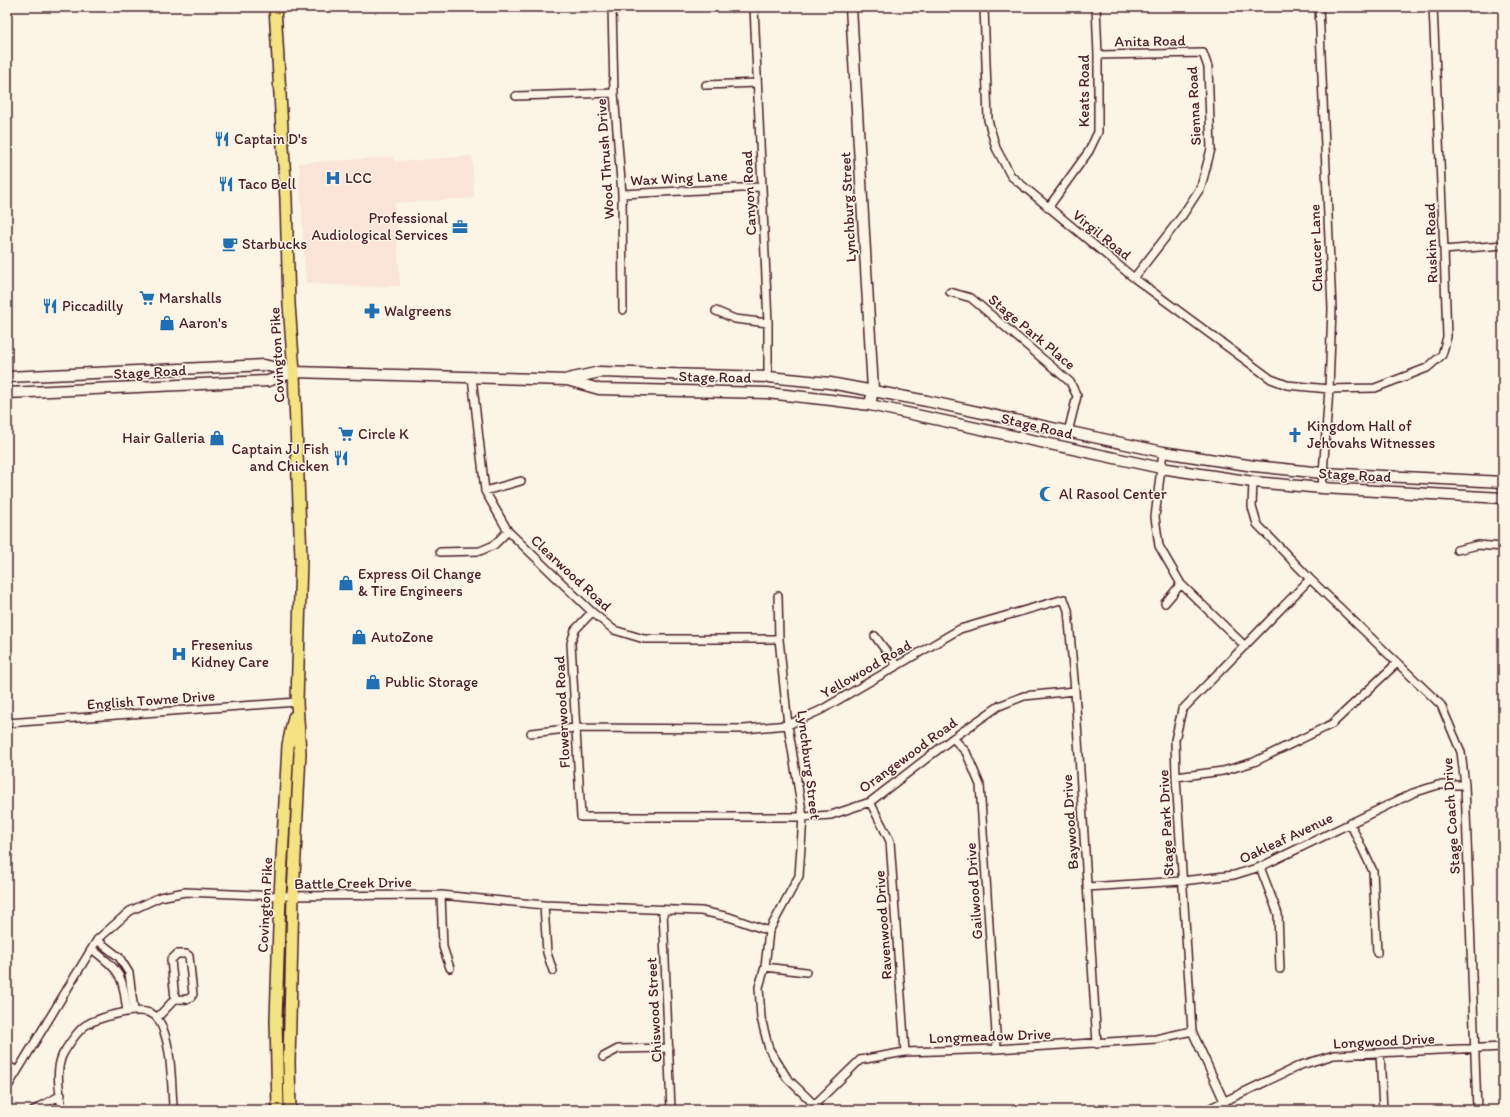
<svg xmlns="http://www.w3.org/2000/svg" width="1510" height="1117" viewBox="0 0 1510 1117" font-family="Itim,sans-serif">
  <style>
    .built { fill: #fbe4d8 }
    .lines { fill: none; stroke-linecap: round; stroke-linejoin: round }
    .street-casing { stroke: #4a1f2b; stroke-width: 10 }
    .secondary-casing { stroke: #4a1f2b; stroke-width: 13 }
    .primary-casing { stroke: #4a1f2b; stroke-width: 14 }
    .street { stroke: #fcf5e5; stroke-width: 7 }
    .secondary { stroke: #fcf5e5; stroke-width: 10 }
    .primary { stroke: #f4e382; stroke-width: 11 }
    .labels { text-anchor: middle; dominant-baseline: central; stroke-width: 3; stroke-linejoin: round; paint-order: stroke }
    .street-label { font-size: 15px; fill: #4a1f2b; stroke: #fcf5e5 }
    .poi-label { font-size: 15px; fill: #4a1f2b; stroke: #fcf5e5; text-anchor: start }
  </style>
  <rect width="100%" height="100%" fill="#fcf5e5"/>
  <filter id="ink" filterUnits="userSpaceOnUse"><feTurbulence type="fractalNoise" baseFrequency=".025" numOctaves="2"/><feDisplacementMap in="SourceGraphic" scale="8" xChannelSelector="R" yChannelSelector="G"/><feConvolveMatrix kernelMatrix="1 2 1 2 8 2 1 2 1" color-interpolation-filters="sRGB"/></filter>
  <g filter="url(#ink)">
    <path class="built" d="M472 156 474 198 395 203 400 286 367 287 306 283 299 163 394 157 395 162Z"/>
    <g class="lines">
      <defs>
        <path id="street" d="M612 7 614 93 622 194 623 310
          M754 7 768 323V377
          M984 7 988 120 996 148 1011 176 1134 278 1271 379 1287 385 1329 389 1375 388 1427 368 1442 355 1447 337 1444 250 1433 7
          M1319 7 1332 309 1329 389 1322 488
          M1098 55 1203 53 1208 67 1211 149 1201 187 1182 216 1134 278
          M706 85 757 83
          M516 96 614 93
          M622 194 761 187
          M1048 208 1089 151 1098 132V55L1096 7
          M1444 250 1503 245
          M950 292 971 298 1070 382 1077 396 1068 432
          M716 311 735 319 768 323
          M472 377 485 491 508 531 592 612 614 630 644 639H779
          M1163 452 1155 517 1159 546 1181 584 1245 646
          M1253 482 1252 507 1257 524 1310 579 1441 705 1461 752 1465 785 1477 1110
          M485 491 521 481
          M1457 550 1478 545 1503 547
          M440 552 480 551 494 545 508 531
          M778 596 779 639 788 725 803 817 799 876 769 931 765 967 759 987 761 1018 769 1049 787 1078 820 1110
          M1165 603 1181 584
          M592 612 575 630 571 643 581 817H803L831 815 870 802 953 738 999 706 1024 696 1075 691
          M875 636 897 666
          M7 723 297 702
          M531 733 575 728 744 729 788 725 821 710 960 629 1064 599 1068 610 1075 691 1097 1044
          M953 738 966 752 980 785 997 1049
          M1176 777 1223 771 1254 762 1332 724 1397 663
          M870 802 890 841 905 1052
          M1350 823 1373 871 1377 953
          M1260 867 1278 914 1280 969
          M1087 887 1182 881 1234 875 1260 867 1413 793 1438 785H1465
          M441 895 443 947 450 968
          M544 905 547 953 553 971
          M663 910 671 1110
          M97 940 119 957 129 973 134 1011
          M92 949C122 973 122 974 127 1012
          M765 967 806 972
          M157 1018 175 999 171 960 177 954H186L189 956 193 994C191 1001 182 999 175 999
          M1380 1053 1383 1110
          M603 1057 618 1049 669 1048
          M7 1065 17 1071
          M7 1088 97 940 130 911 160 897 185 892 280 896 441 895 544 905 701 911 729 917 769 931
          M34 1110 61 1095
          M62 1110C60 1092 55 1073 62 1056 66 1048 78 1030 86 1025 100 1017 147 1002 158 1019 172 1041 171 1079 173 1105
          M809 1110 860 1060 905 1052 997 1049 1156 1039 1192 1031
          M1206 1110 1301 1065 1334 1055 1503 1047
          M1228 1110 1192 1031 1176 777 1175 740 1182 710 1310 579"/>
        <path id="secondary" d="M851 7 873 390 870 405
          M7 377 264 365 294 372 567 380 599 389 767 393 831 400 870 405 1161 468 1253 482 1322 488 1503 498
          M568 379 600 372 768 377 830 383 927 401 1163 452 1254 466 1323 473 1503 482
          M7 393 268 381 294 372"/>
        <path id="primary" d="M275 7 286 199 289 304 294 372 301 558 297 702 300 753 293 896 289 1062 290 1110
          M278 1110 276 1020 280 896 288 745 294 717"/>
      </defs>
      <use href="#street" class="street-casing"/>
      <use href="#secondary" class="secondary-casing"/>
      <use href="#primary" class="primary-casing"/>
      <use href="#street" class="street"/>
      <use href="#secondary" class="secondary"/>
      <use href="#primary" class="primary"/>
    </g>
  </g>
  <defs>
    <symbol id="restaurant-bare" viewBox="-9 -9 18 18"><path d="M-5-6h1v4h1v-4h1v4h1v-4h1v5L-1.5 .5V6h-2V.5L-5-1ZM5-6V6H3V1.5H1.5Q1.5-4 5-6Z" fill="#1f6fb2" stroke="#fcf5e5" stroke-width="2.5" paint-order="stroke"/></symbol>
    <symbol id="hospital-bare" viewBox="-9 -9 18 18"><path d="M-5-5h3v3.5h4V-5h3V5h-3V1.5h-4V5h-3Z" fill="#1f6fb2" stroke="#fcf5e5" stroke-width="2.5" paint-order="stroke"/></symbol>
    <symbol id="office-bare" viewBox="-9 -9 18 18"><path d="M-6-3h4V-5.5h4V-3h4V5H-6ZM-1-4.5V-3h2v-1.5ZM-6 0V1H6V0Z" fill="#1f6fb2" stroke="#fcf5e5" stroke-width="2.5" paint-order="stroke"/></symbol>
    <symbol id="cafe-bare" viewBox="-9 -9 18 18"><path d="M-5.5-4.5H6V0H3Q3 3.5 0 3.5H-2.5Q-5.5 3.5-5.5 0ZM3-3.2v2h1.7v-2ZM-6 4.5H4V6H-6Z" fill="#1f6fb2" stroke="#fcf5e5" stroke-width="2.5" paint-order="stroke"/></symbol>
    <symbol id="supermarket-bare" viewBox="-9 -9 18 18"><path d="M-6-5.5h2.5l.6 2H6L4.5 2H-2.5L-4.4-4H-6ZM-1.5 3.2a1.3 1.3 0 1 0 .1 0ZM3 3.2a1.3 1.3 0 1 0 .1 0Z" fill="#1f6fb2" stroke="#fcf5e5" stroke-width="2.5" paint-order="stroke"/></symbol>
    <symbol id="pharmacy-bare" viewBox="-9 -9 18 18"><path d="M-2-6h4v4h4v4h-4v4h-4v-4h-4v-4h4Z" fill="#1f6fb2" stroke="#fcf5e5" stroke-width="2.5" paint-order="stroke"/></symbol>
    <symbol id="shop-bare" viewBox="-9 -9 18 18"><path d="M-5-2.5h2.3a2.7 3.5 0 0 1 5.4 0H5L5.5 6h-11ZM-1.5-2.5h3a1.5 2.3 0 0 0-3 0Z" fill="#1f6fb2" stroke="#fcf5e5" stroke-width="2.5" paint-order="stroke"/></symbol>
    <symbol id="church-bare" viewBox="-9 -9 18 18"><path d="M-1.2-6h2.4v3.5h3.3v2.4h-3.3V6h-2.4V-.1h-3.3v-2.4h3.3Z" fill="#1f6fb2" stroke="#fcf5e5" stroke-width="2.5" paint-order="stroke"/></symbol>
    <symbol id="mosque-bare" viewBox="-9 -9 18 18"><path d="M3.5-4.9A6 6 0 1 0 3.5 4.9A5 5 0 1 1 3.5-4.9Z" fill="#1f6fb2" stroke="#fcf5e5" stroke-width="2.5" paint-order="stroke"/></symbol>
  </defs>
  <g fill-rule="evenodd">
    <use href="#restaurant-bare" x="211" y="128" width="22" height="22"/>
    <use href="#hospital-bare" x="322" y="167" width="22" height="22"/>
    <use href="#restaurant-bare" x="215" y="173" width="22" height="22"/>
    <use href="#office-bare" x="449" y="216" width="22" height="22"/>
    <use href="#cafe-bare" x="219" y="233" width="22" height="22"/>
    <use href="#supermarket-bare" x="136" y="287" width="22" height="22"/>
    <use href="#restaurant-bare" x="39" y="295" width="22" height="22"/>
    <use href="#pharmacy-bare" x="361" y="300" width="22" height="22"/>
    <use href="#shop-bare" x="156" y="312" width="22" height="22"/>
    <use href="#supermarket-bare" x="335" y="423" width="22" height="22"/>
    <use href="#church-bare" x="1284" y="424" width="22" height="22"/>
    <use href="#shop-bare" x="206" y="427" width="22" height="22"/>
    <use href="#restaurant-bare" x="330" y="447" width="22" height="22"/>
    <use href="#mosque-bare" x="1036" y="483" width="22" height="22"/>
    <use href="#shop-bare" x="335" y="572" width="22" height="22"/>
    <use href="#shop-bare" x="348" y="626" width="22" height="22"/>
    <use href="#hospital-bare" x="168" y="643" width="22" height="22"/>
    <use href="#shop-bare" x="362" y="671" width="22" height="22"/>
  </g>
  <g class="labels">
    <g class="street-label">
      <text transform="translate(1150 41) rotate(-1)">Anita Road</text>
      <text transform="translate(1084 91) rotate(-90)">Keats Road</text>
      <text transform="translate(1194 106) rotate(-93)">Sienna Road</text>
      <text transform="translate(605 159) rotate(-94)">Wood Thrush Drive</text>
      <text transform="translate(679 178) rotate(-3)">Wax Wing Lane</text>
      <text transform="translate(749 193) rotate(-93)">Canyon Road</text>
      <text transform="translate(848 207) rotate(-93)">Lynchburg Street</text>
      <text transform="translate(1102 235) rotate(39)">Virgil Road</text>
      <text transform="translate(1431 243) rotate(-92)">Ruskin Road</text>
      <text transform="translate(1316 248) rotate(-92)">Chaucer Lane</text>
      <text transform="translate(1032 332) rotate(40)">Stage Park Place</text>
      <text transform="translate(277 355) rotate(-93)">Covington Pike</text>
      <text transform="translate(150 372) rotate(-3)">Stage Road</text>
      <text transform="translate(715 377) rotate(1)">Stage Road</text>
      <text transform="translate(1037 426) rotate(13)">Stage Road</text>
      <text transform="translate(1355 475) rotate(3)">Stage Road</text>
      <text transform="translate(571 573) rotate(43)">Clearwood Road</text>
      <text transform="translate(866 669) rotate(-30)">Yellowood Road</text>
      <text transform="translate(151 700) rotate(-4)">English Towne Drive</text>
      <text transform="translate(562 712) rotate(-93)">Flowerwood Road</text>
      <text transform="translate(908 755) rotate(-36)">Orangewood Road</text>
      <text transform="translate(809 765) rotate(83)">Lynchburg Street</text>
      <text transform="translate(1451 816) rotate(-94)">Stage Coach Drive</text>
      <text transform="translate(1070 822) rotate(-94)">Baywood Drive</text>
      <text transform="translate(1166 823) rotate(-93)">Stage Park Drive</text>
      <text transform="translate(1286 838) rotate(-25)">Oakleaf Avenue</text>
      <text transform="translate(353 883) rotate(-1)">Battle Creek Drive</text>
      <text transform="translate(974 891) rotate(-94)">Gailwood Drive</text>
      <text transform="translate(265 905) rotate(-87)">Covington Pike</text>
      <text transform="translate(883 925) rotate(-94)">Ravenwood Drive</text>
      <text transform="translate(654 1010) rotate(-93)">Chiswood Street</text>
      <text transform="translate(990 1036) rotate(-2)">Longmeadow Drive</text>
      <text transform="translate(1384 1041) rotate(-3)">Longwood Drive</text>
    </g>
    <g class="poi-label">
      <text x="234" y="139">Captain D's</text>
      <text x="345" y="178">LCC</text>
      <text x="238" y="184">Taco Bell</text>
      <text x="448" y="218" text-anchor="end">Professional<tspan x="448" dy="17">Audiological Services</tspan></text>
      <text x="242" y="244">Starbucks</text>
      <text x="159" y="298">Marshalls</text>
      <text x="62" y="306">Piccadilly</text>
      <text x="384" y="311">Walgreens</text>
      <text x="179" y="323">Aaron's</text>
      <text x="1307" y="426">Kingdom Hall of<tspan x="1307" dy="17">Jehovahs Witnesses</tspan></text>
      <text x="358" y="434">Circle K</text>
      <text x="205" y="438" text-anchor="end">Hair Galleria</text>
      <text x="329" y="449" text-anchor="end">Captain JJ Fish<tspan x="329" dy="17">and Chicken</tspan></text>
      <text x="1059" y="494">Al Rasool Center</text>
      <text x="358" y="574">Express Oil Change<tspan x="358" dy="17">&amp; Tire Engineers</tspan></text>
      <text x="371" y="637">AutoZone</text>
      <text x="191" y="645">Fresenius<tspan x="191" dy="17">Kidney Care</tspan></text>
      <text x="385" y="682">Public Storage</text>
    </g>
  </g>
  <rect width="1510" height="1117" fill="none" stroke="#fcf5e5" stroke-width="24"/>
  <rect x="12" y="12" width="1486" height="1093" fill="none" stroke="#4a1f2b" stroke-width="1.5" filter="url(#ink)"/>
</svg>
